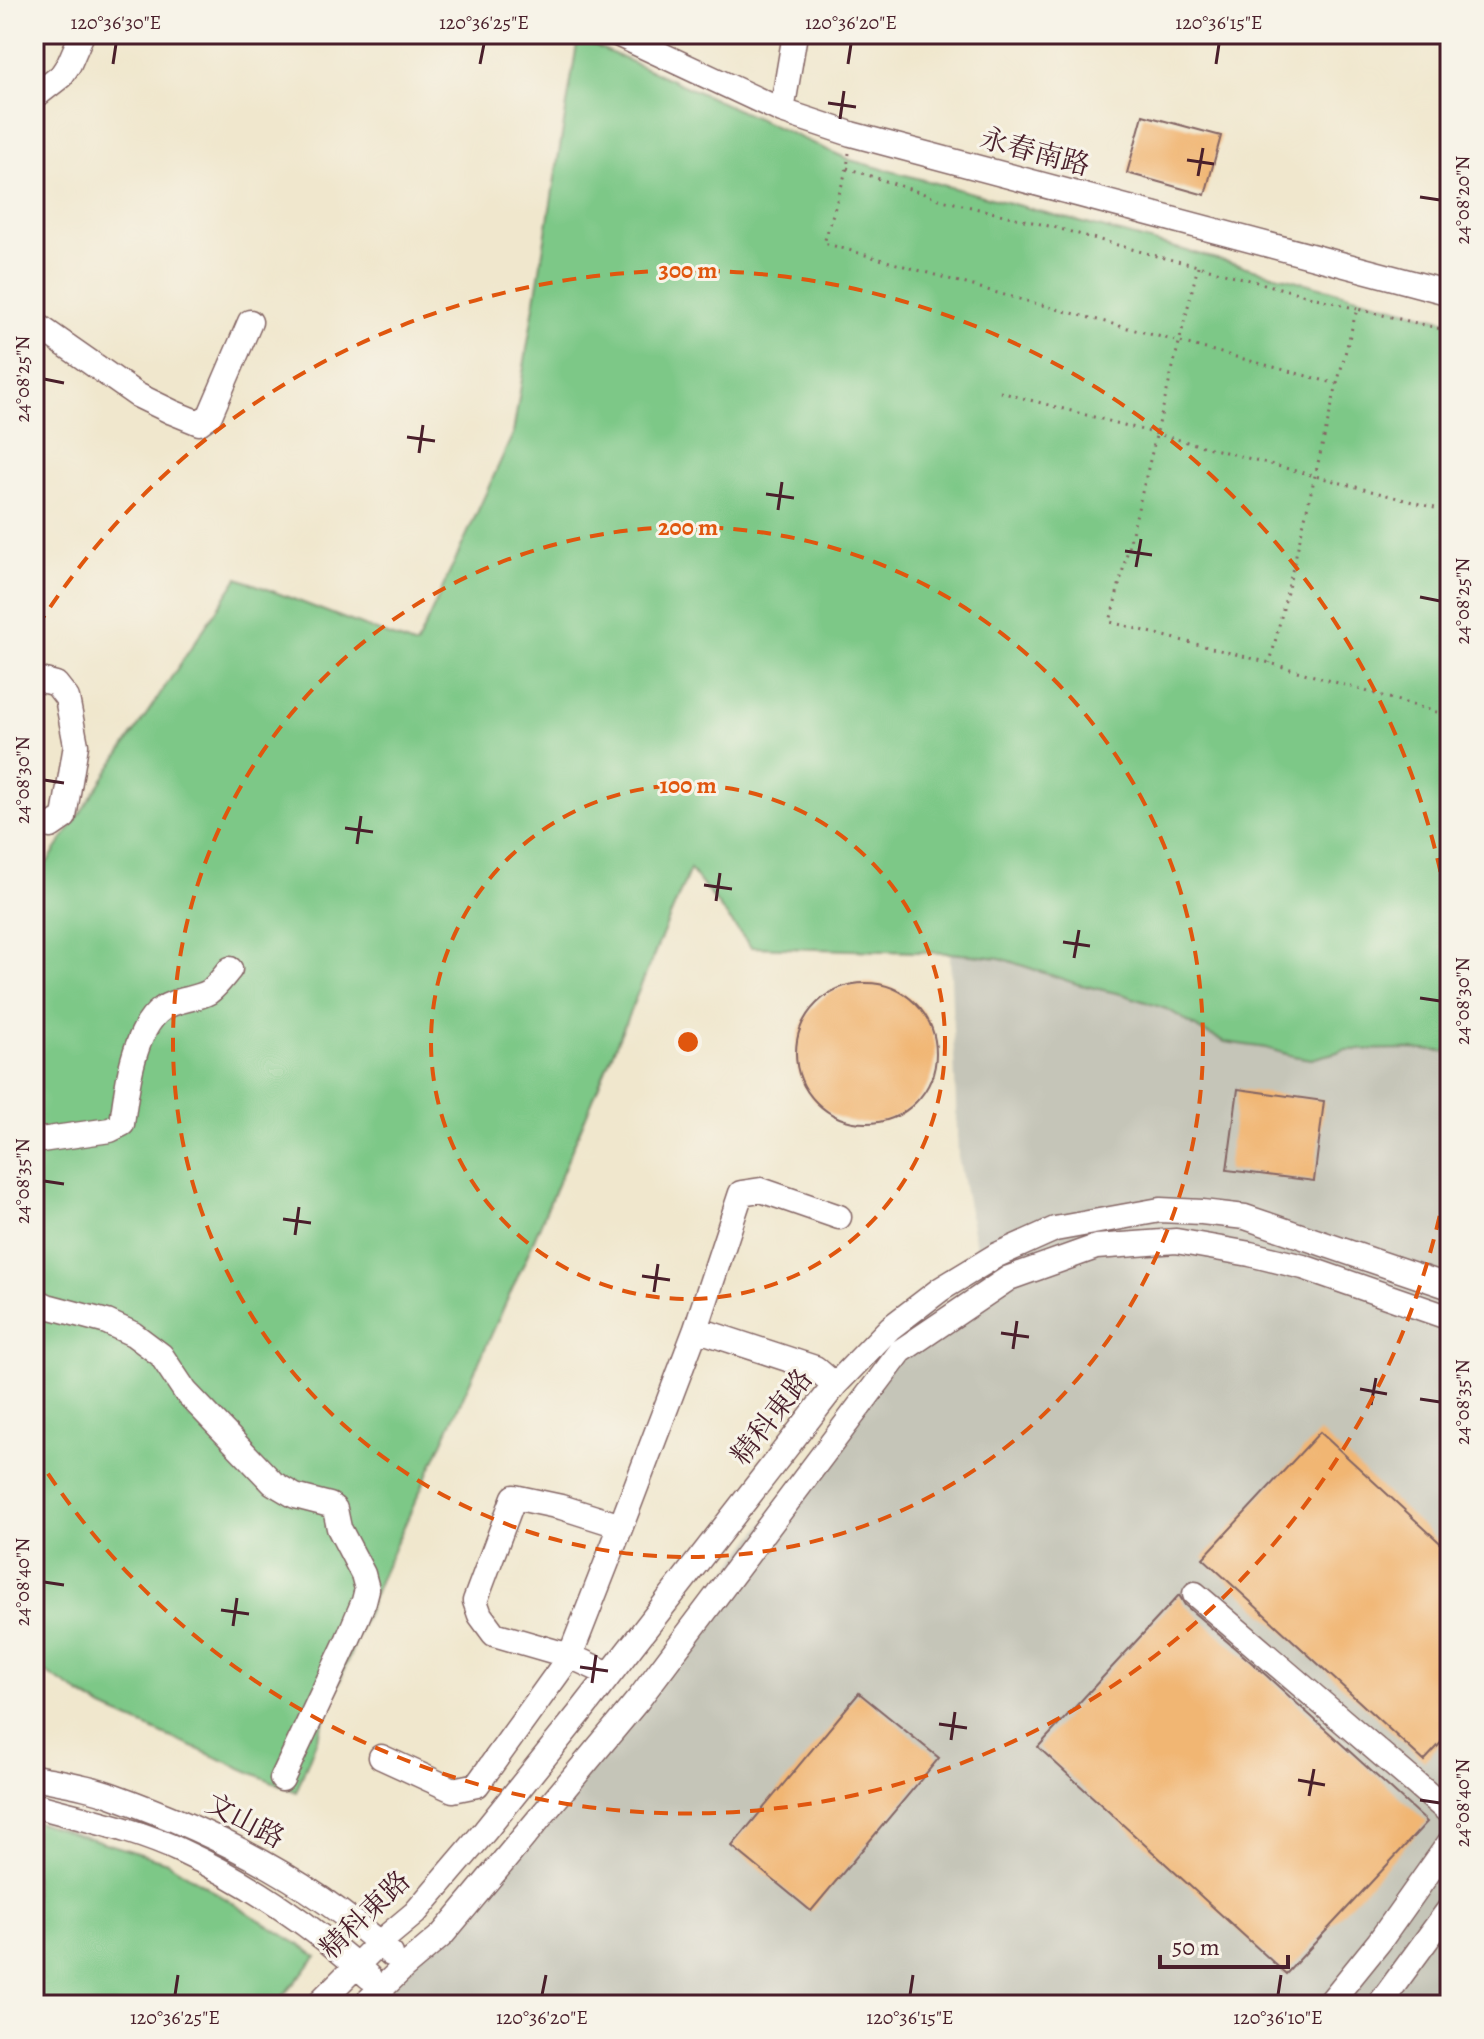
<svg xmlns="http://www.w3.org/2000/svg" width="1484" height="2039" viewBox="0 0 1484 2039" font-family="Alegreya,'Noto Serif TC',serif">
  <style>
    .industrial { fill: #c5c5b8 }
    .green { fill: #7dc887; stroke: #647459; stroke-width: 2 }
    .building { fill: #f1b673 }
    .lines { fill: none; stroke-linecap: round; stroke-linejoin: round }
    .minor-casing { stroke: #846564; stroke-width: 27 }
    .path { stroke: #846564; stroke-width: 3; stroke-dasharray: 2 6; stroke-linecap: butt }
    .minor { stroke: #fff; stroke-width: 24 }
    .ticks { fill: none; stroke: #4a1f2b; stroke-width: 3 }
    .ring { fill: none; stroke: #e0560e; stroke-width: 4; stroke-dasharray: 14 10 }
    .labels { text-anchor: middle; dominant-baseline: central; stroke-width: 6; stroke-linejoin: round; paint-order: stroke }
    .street-label { font-size: 28px; fill: #4a1f2b; stroke: #f7f3e8 }
    .centre { fill: #e0560e; stroke: #f7f3e8; stroke-width: 4 }
    .ring-label { font-size: 24px; text-anchor: middle; font-weight: bold; fill: #e0560e; stroke: #f7f3e8; stroke-width: 6; stroke-linejoin: round; paint-order: stroke }
    .neatline { fill: none; stroke: #4a1f2b; stroke-width: 3 }
    .ticks-label { font-size: 20px; text-anchor: middle; fill: #4a1f2b }
  </style>
  <rect width="100%" height="100%" fill="#f7f3e8"/>
  <filter id="ink" filterUnits="userSpaceOnUse"><feTurbulence type="fractalNoise" baseFrequency=".0125" numOctaves="2"/><feDisplacementMap in="SourceGraphic" scale="16" xChannelSelector="R" yChannelSelector="G"/><feConvolveMatrix kernelMatrix="1 2 1 2 8 2 1 2 1" color-interpolation-filters="sRGB"/></filter>
  <filter id="wash" filterUnits="userSpaceOnUse"><feTurbulence type="fractalNoise" baseFrequency=".006" numOctaves="4" result="noise"/><feDisplacementMap in="SourceGraphic" scale="32" xChannelSelector="R" yChannelSelector="G"/><feGaussianBlur stdDeviation="1.8" result="paint"/><feColorMatrix in="noise" values="0 0 0 0 0 0 0 0 0 0 0 0 0 0 0 0 0 1.4 0 .05"/><feComposite in="paint" operator="in"/></filter>
  <g filter="url(#wash)">
    <rect width="100%" height="100%" fill="#f0e7cd"/>
    <path class="industrial" d="M950 953 1000 958 1077 984 1125 995 1169 1010 1202 1031 1225 1042 1266 1048 1293 1056 1311 1059 1345 1050 1409 1049 1450 1052V2005H369L510 1855 908 1335 953 1296 982 1277 958 1156Z"/>
    <path class="green" d="M578 38 850 160 1450 322V1052L1409 1049 1345 1050 1311 1059 1293 1056 1266 1048 1225 1042 1202 1031 1169 1010 1125 995 1077 984 1000 958 950 953 751 947 690 869 524 1263 380 1579 296 1792 103 1708 34 1665V882L238 578 416 646 513 434Z
      M34 1821 167 1862 317 1956 275 2005H34Z"/>
    <g id="blocks">
      <path class="building" d="M1143 115 1221 136 1205 195 1127 173Z
        M796 1053a70 70 0 1 1 140 0a70 70 0 1 1-140 0Z
        M1238 1089 1324 1101 1314 1181 1227 1170Z
        M1320 1432 1450 1552V1733L1424 1761 1203 1558Z
        M1179 1595 1185 1605 1267 1676 1427 1822 1286 1974 1038 1747Z
        M859 1693 939 1758 811 1911 732 1846Z"/>
    </g>
  </g>
  <g filter="url(#ink)">
    <use href="#blocks" fill-opacity="0" stroke="#846564" stroke-width="2"/>
    <g class="lines">
      <defs>
        <path id="minor" d="M617 34 782 111 851 134 1450 293
          M34 97 61 76 69 64 82 34
          M782 111 795 34
          M34 323 137 395 172 412 199 423 210 415 250 322
          M34 678 56 684 67 698 76 745 64 817 51 826 34 821
          M34 1141 110 1130 122 1124C126 1092 133 1029 162 1009 175 999 195 1000 209 992 217 986 224 976 230 969
          M34 1300 47 1306 107 1322 133 1334 161 1355 185 1391 273 1483 295 1496 330 1505 335 1509 339 1528 363 1574 367 1589 364 1601 348 1639 282 1779
          M696 1329 815 1368 835 1385
          M1195 1594 1450 1813
          M609 1674 570 1656 494 1634 480 1615 475 1601 514 1497 561 1507 621 1526
          M381 1757 453 1790 477 1785 570 1656 621 1526 696 1329 741 1193 761 1190 839 1217
          M34 1777C59 1782 87 1786 111 1795 212 1831 312 1881 391 1954
          M34 1805C83 1819 135 1829 181 1851 246 1881 317 1928 369 1977
          M317 2005 379 1943 415 1913 485 1831 579 1714 835 1385 890 1328 941 1289 997 1255 1055 1229 1160 1210 1202 1212 1245 1217 1450 1287
          M364 2005 404 1967 442 1935 638 1700 901 1351 1009 1278 1096 1247 1176 1241 1250 1254 1303 1267 1450 1318
          M1328 2005 1379 1942 1450 1842
          M1379 2005 1450 1908"/>
      </defs>
      <use href="#minor" class="minor-casing"/>
      <path class="path" d="M849 153 847 168 824 243 1008 296 1337 384 1270 663
        M847 168 942 200 1057 228 1160 257 1198 266 1357 309
        M1198 266 1110 622 1270 663 1450 716
        M1337 384 1357 309 1450 331
        M1000 392 1450 512"/>
      <use href="#minor" class="minor"/>
    </g>
  </g>
  <path class="ticks" d="M113 64 116 44M480 64 484 44M848 64 851 44M1216 64 1219 44M828 103 856 107M840 119 844 91M1187 160 1214 164M1198 176 1203 148M1420 197 1440 200M44 379 64 383M407 437 435 441M419 453 423 425M766 494 794 498M778 510 782 482M1125 551 1152 555M1136 567 1141 539M1420 597 1440 601M44 780 64 783M345 828 373 832M357 844 361 816M704 885 732 889M716 901 720 873M1063 942 1090 946M1074 958 1079 930M1420 998 1440 1001M44 1181 64 1184M283 1219 311 1223M295 1235 299 1207M642 1276 670 1280M654 1292 658 1264M1001 1333 1029 1337M1013 1349 1017 1321M1360 1389 1387 1394M1420 1399 1440 1402M1371 1405 1376 1378M44 1582 64 1585M221 1610 249 1614M233 1626 237 1598M580 1667 608 1671M592 1683 596 1655M939 1724 967 1728M951 1740 955 1712M1298 1780 1325 1785M1309 1796 1314 1769M1420 1800 1440 1803M175 1995 178 1975M542 1995 546 1975M910 1995 913 1975M1278 1995 1281 1975"/>
  <g class="ring">
    <circle cx="688" cy="1042" r="257"/>
    <circle cx="688" cy="1042" r="515"/>
    <path d="M1449 1169A772 772 0 0 1 37 1457M37 627A772 772 0 0 1 1449 915"/>
  </g>
  <g class="labels">
    <g class="street-label">
      <text transform="translate(1035 152) rotate(15)">永春南路</text>
      <text transform="translate(772 1417) rotate(-52)">精科東路</text>
      <text transform="translate(245 1821) rotate(28)">文山路</text>
      <text transform="translate(365 1915) rotate(-44)">精科東路</text>
    </g>
  </g>
  <circle cx="688" cy="1042" r="12" class="centre"/>
  <g class="ring-label">
    <text x="688" y="278">300 m</text>
    <text x="688" y="535">200 m</text>
    <text x="688" y="793">100 m</text>
  </g>
  <rect width="1484" height="2039" fill="none" stroke="#f7f3e8" stroke-width="88"/>
  <path d="M1160 1955v12h128v-12" fill="none" stroke="#4a1f2b" stroke-width="4"/>
  <text x="1172" y="1955" font-size="24" fill="#4a1f2b" stroke="#f7f3e8" stroke-width="6" paint-order="stroke">50 m</text>
  <rect x="44" y="44" width="1396" height="1951" class="neatline"/>
  <g class="ticks-label">
    <text x="116" y="29">120°36'30"E</text>
    <text x="484" y="29">120°36'25"E</text>
    <text x="851" y="29">120°36'20"E</text>
    <text x="1219" y="29">120°36'15"E</text>
    <text transform="translate(1462 200) rotate(-90)" y="7">24°08'20"N</text>
    <text transform="translate(22 379) rotate(-90)" y="7">24°08'25"N</text>
    <text transform="translate(1462 601) rotate(-90)" y="7">24°08'25"N</text>
    <text transform="translate(22 780) rotate(-90)" y="7">24°08'30"N</text>
    <text transform="translate(1462 1001) rotate(-90)" y="7">24°08'30"N</text>
    <text transform="translate(22 1181) rotate(-90)" y="7">24°08'35"N</text>
    <text transform="translate(1462 1402) rotate(-90)" y="7">24°08'35"N</text>
    <text transform="translate(22 1582) rotate(-90)" y="7">24°08'40"N</text>
    <text transform="translate(1462 1803) rotate(-90)" y="7">24°08'40"N</text>
    <text x="175" y="2024">120°36'25"E</text>
    <text x="542" y="2024">120°36'20"E</text>
    <text x="910" y="2024">120°36'15"E</text>
    <text x="1278" y="2024">120°36'10"E</text>
  </g>
</svg>
